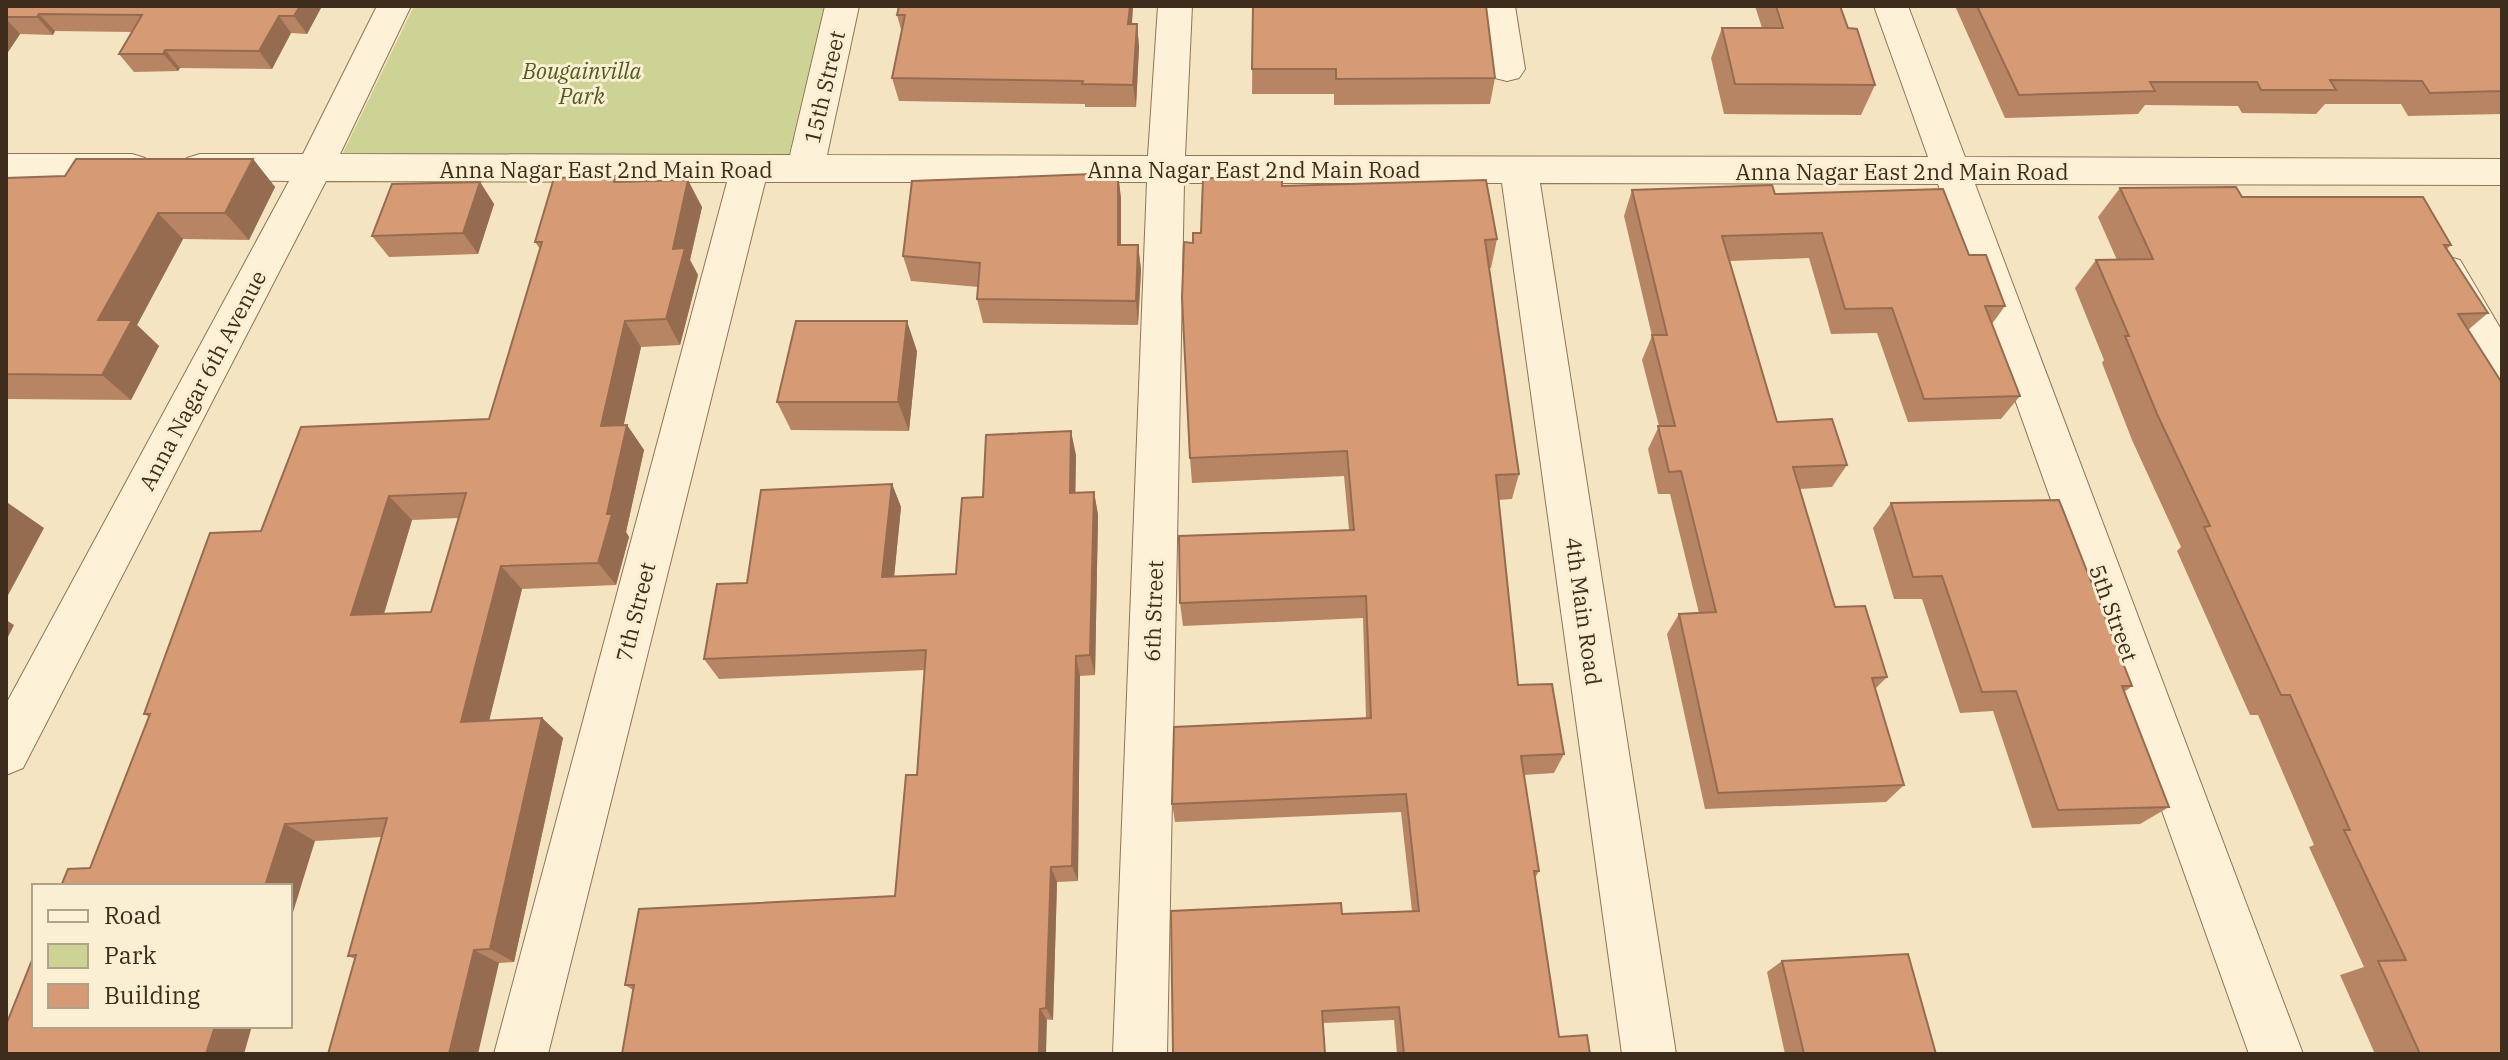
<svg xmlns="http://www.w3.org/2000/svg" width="2508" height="1060" viewBox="0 0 2508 1060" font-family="'IBM Plex Serif',serif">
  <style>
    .green { fill: #cdd395 }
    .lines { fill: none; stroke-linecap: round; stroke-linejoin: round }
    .minor-casing { stroke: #907557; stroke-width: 2 }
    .minor { fill: #fdf1d7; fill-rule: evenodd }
    .wall { fill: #b88564; fill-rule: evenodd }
    .shaded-wall { fill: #966c51 }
    .building { fill: #d69b74; stroke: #966c51; stroke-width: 2; fill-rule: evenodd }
    .labels { text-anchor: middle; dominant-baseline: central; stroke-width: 6; stroke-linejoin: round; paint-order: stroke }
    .park-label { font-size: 22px; font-style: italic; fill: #4f5e20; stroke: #faeed3 }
    .street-label { font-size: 22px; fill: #3e2d1d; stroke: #faeed3 }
  </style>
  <rect width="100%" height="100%" fill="#f4e4c2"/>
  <path class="green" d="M414 6H824L788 158 341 157Z"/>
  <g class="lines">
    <defs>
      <path id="minor" d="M377 6H411L340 154 790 155 825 6H859L827 155 1148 156 1158 6H1192L1185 156 1928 157 1874 6H1908L1965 157 2502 159V185L1975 184 2303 1054H2249L1938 184 1540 183 1676 1054H1622L1502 183H1184L1167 1054H1113L1147 182H765L548 1054H494L727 182 326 181 23 768 6 775V704L289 181 200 180 187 176 181 167 187 158 200 154H303Z
        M1481 6H1515L1525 69 1519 78 1507 81 1495 78 1489 69Z
        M6 154H132L145 158 151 167 145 176 132 180H6Z
        M2446 256 2460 260 2502 331V383L2488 379 2426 271 2432 260Z"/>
    </defs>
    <use href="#minor" class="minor-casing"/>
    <use href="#minor" class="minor"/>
  </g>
  <path class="wall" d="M6 6H322L307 34 291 33 272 69 180 68 178 71 134 72 119 54 132 32 55 31 53 35 20 34 6 55Z
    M1133 6 1132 24H1137L1139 47 1136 107H1085V104L899 101 892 78 902 33 897 15Z
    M1223 6H1486L1495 78 1490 104 1334 105V94H1252L1253 7 1223 8Z
    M1755 6H1840L1848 28 1875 85 1861 115 1724 114 1711 58 1722 28H1762Z
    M1955 6H2502V114L2408 116 2401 104H2325L2316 114 2242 113 2238 106 2145 105 2138 114 2005 118Z
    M253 159 275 187 249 240 183 239 137 325 159 346 131 400 6 399V178L65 176Z
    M1118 173 1121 199V245H1138L1141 270 1138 325 983 323 977 299 978 287 911 281 903 256Z
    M480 182 494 204 478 254 389 257 372 236Z
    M619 182 702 207 690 260 698 275 680 345 641 347 623 425H627L644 450 626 532 629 537 616 585 522 589 489 721 542 718 563 738 514 962 499 963 355 959 348 956 382 837 315 841 90 868 149 717 144 714 261 531 489 419 540 249 535 242ZM459 518 431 612 384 614 412 520Z
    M1282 186 1497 239 1491 268H1489L1519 474 1512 499 1498 500 1518 685 1564 754 1554 773 1524 775 1539 871 1535 878 1559 1037 1590 1054H1397L1394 1020 1323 1023 1173 1054 1342 914 1412 911 1401 812 1175 822 1172 804 1366 718 1363 618 1183 626 1180 603 1349 530 1344 476 1192 483 1190 458 1193 243 1201 233Z
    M2120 188 2242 197 2451 245 2447 249 2488 313 2468 330 2502 1054H2375L2340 975 2364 967 2309 847 2314 845 2258 715H2250L2177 551 2181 547 2132 440 2102 363 2104 360 2075 288 2096 260H2117L2098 217Z
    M1632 190 1775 194 1969 255 2005 306 1992 324 2020 396 2001 419 1908 422 1877 333 1831 334 1809 258 1730 261 1777 422 1847 465 1832 487 1800 489 1835 607 1887 677 1875 689 1904 785 1886 802 1705 809 1667 634 1679 614 1699 613 1670 494H1658L1648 449 1659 426 1642 360 1652 336 1624 216Z
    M917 351 909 431 791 430 777 402Z
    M1076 455 1075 493 1094 492 1098 515 1095 675 1080 676 1078 881 1057 882 1053 1020 633 990 625 985 895 896 917 775 925 670 719 679 704 659 747 583 892 484 901 507 894 577 956 574 983 497Z
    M1891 503 2132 686 2124 692 2169 807 2140 824 2032 828 1993 711 1960 713 1922 599H1894L1873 528Z
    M1782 961 1936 1054H1785L1767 972Z"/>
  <path class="shaded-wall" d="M300 6H322L307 34 294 16Z
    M1130 6H1133L1130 47 1128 24Z
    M39 14 55 31 53 35 37 17Z
    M279 16 291 33 272 69 259 51Z
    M6 19 20 34 6 55Z
    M1137 24 1139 47 1136 107 1133 85Z
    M165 50 180 68 178 71 163 54Z
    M253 159 275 187 249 240 225 213Z
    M1118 173 1121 199V270L1118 245Z
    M688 180 702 207 690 260 698 275 680 345 666 319 673 249Z
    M480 182 494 204 478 254 463 233Z
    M158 213 183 239 137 325 159 346 131 400 102 375 98 320Z
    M1138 245 1141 270 1138 325 1136 301Z
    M625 321 641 347 618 451 601 426Z
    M907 321 917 351 909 431 898 402Z
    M627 425 644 450 626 532 629 537 616 585 598 563 607 514Z
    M1071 431 1076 455 1075 516 1070 493Z
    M892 484 901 507 892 598 882 577Z
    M1094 492 1098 515 1095 675 1090 655Z
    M389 496 412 520 377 636 351 615Z
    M8 503 44 528 6 599V506Z
    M501 566 522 589 484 741 461 722Z
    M6 620 14 625 6 641Z
    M1076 656 1080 676 1078 881 1072 866Z
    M542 718 563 738 514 962 490 949Z
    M285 824 315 841 290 922V886H265Z
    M1051 867 1057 882 1053 1020 1046 1008Z
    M474 950 499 963 478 1054H449Z
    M1040 1009 1047 1020 1046 1054H1039Z
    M215 1026H252L244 1054H206Z"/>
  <path class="building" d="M6 6H300L294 16H279L259 51 165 50 163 54H119L142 15 39 14 37 17H6Z
    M899 6H1130L1128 24H1137L1133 85 1082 84 1083 81 892 78 905 15H897Z
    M1253 6H1486L1495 78 1336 79V69H1252Z
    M1776 6H1840L1848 28 1857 29 1875 85 1735 84 1722 28H1783Z
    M1977 6H2502V91L2430 93 2422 81 2330 80 2336 90H2261L2257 82H2150L2155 91 2019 95Z
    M76 159H253L225 213H158L98 320H132L102 375 6 374V178L65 176Z
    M1118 173V245H1138L1136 301 977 299 980 263 903 256 912 181Z
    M616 176 614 182 688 180 673 249 685 248 666 319 625 321 601 426 627 425 607 514H612L598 563 501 566 461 722 542 718 490 949 474 950 449 1054H328L356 955 348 956 387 818 285 824 265 886H61L68 869 90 868 150 714H144L210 533 261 531 301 427 489 419 542 242H535L554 178ZM466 493 431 612 351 615 389 496Z
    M1203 178 1282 179V186L1486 180 1497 239 1485 240 1519 474 1496 475 1518 685 1552 684 1564 754 1521 756 1539 871H1534L1559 1037 1587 1035 1590 1054H1404L1399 1007 1322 1011 1325 1054H1173L1171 911 1341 903 1342 914 1419 911 1406 794 1172 804 1174 727 1371 718 1366 596 1180 603 1179 536 1354 530 1347 451 1190 458 1182 298 1184 242 1193 243V233H1201Z
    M480 182 463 233 372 236 392 184Z
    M1772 185 1775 194 1943 189 1969 255H1986L2005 306H1985L2020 396 1924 399 1892 308 1845 309 1822 233 1722 236 1777 422 1832 419 1847 465 1793 467 1835 607 1865 606 1887 677 1872 678 1904 785 1718 793 1679 614 1716 612 1681 471 1669 472 1658 426H1675L1652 335H1667L1632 190Z
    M2236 187 2242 197H2423L2451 245H2444L2488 313 2458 314 2502 383V1054H2420L2378 961 2406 960 2344 830H2350L2290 695H2281L2204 527 2210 526 2157 414 2125 336H2129L2096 260 2153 259 2120 188Z
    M796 321H907L898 402H777Z
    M1071 431 1070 493 1094 492 1090 655 1076 656 1072 866 1051 867 1046 1008 1040 1009 1039 1054H622L634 985H625L639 909 895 896 906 775H917L926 650 704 659 717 584 747 583 761 490 892 484 882 577 956 574 962 498 983 497 986 435Z
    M2059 500 2132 686H2122L2169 807 2058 810 2016 691 1982 692 1942 576 1913 577 1891 503Z
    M1908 954 1936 1054H1804L1782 961Z
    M34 955V1026H215L206 1054H6V1025Z"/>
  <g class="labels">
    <g class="park-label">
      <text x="582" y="70">Bougainvilla<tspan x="582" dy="25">Park</tspan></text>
    </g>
    <g class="street-label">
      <text transform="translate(824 87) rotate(-77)">15th Street</text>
      <text x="606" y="169">Anna Nagar East 2nd Main Road</text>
      <text x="1254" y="169">Anna Nagar East 2nd Main Road</text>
      <text x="1902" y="171">Anna Nagar East 2nd Main Road</text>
      <text transform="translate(202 380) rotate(-62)">Anna Nagar 6th Avenue</text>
      <text transform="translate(1153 611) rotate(-88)">6th Street</text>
      <text transform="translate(1584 611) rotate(82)">4th Main Road</text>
      <text transform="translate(635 612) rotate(-76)">7th Street</text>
      <text transform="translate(2114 613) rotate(70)">5th Street</text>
    </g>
  </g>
  <rect width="2508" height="1060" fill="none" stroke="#3e2d1d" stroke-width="16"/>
  <rect x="32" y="884" width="260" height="144" fill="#faeed3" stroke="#afa18a" stroke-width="2"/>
  <rect x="48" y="910" width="40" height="12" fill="#fdf1d7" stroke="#afa18a" stroke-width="2"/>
  <text x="104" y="924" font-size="24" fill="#3e2d1d">Road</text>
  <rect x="48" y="944" width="40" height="24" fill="#cdd395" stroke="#afa18a" stroke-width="2"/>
  <text x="104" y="964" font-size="24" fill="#3e2d1d">Park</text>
  <rect x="48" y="984" width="40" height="24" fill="#d69b74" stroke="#afa18a" stroke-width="2"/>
  <text x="104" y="1004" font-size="24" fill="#3e2d1d">Building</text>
</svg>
